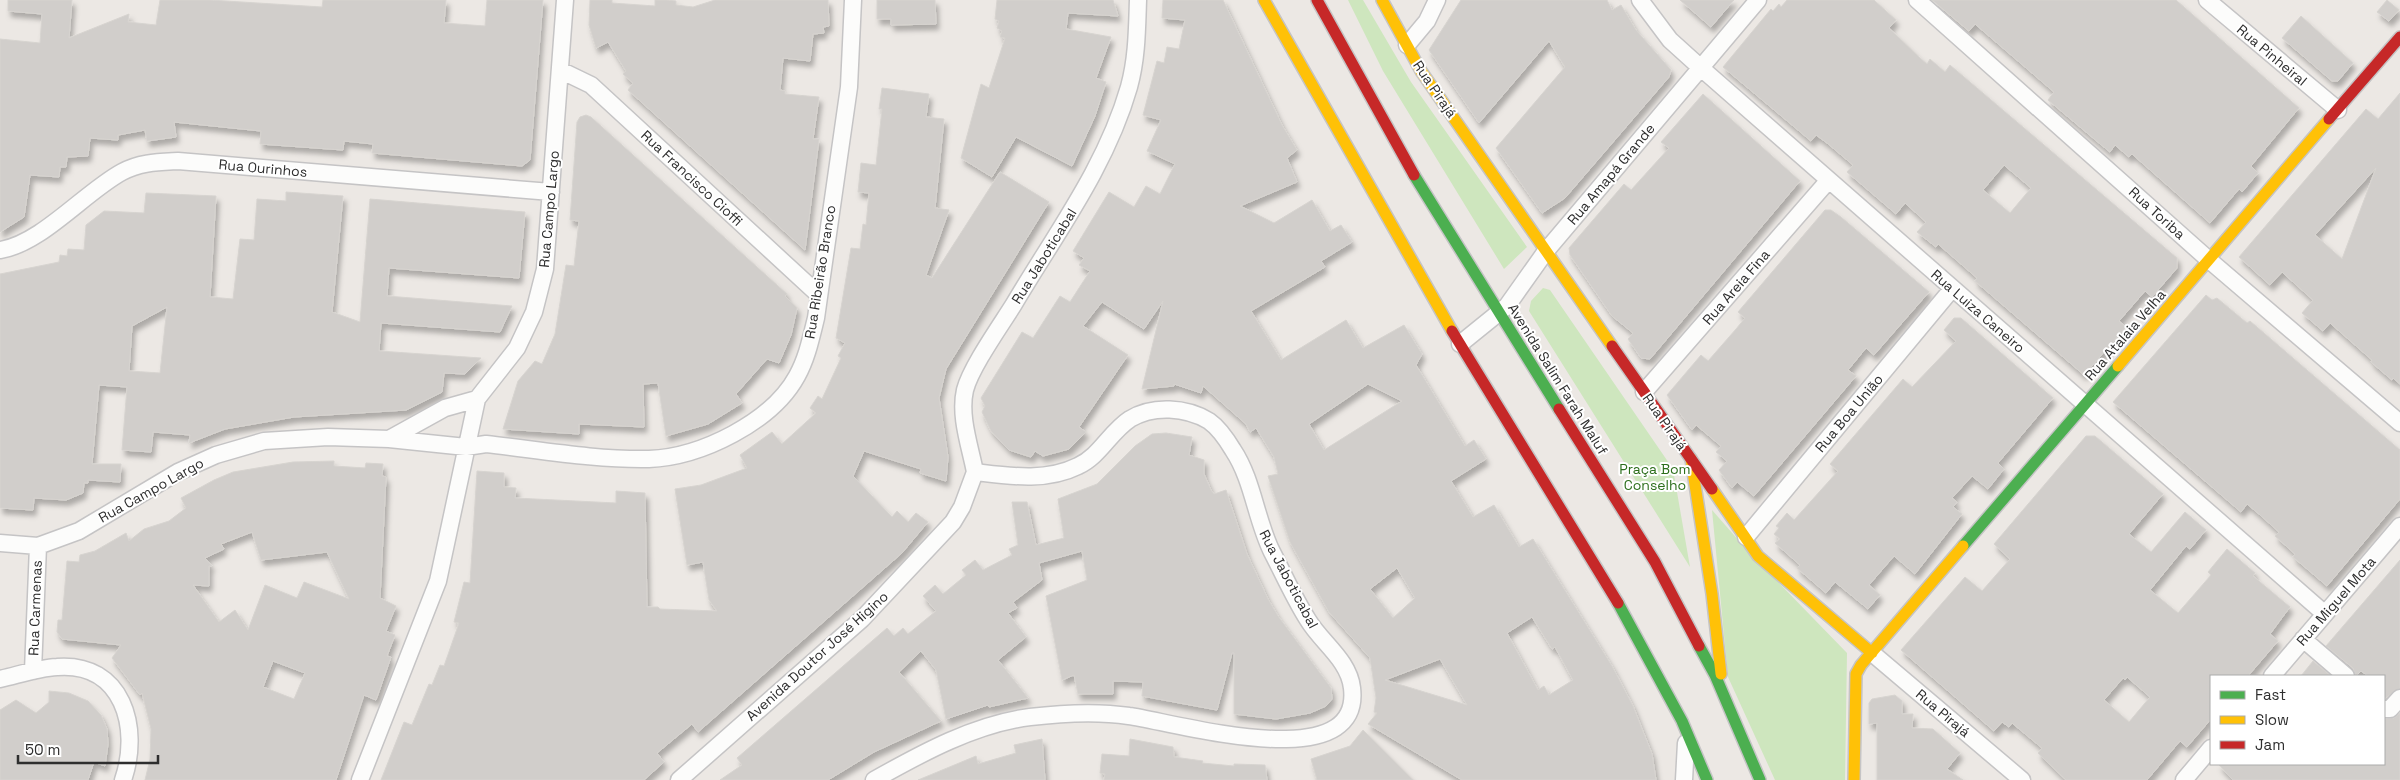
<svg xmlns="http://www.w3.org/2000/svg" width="2400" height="780" viewBox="0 0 2400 780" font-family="'Space Grotesk',sans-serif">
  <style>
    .green { fill: #cee6be }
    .building { fill: #d1cecb; stroke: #d7d4d0; fill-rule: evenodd; filter: url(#shadow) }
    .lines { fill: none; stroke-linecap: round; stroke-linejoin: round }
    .street-casing { stroke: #c5c4c5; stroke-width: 19 }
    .fast-casing { stroke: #c5c4c5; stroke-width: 14 }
    .slow-casing { stroke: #c5c4c5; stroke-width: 14 }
    .jam-casing { stroke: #c5c4c5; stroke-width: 14 }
    .street { stroke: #fcfcfb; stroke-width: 16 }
    .fast { stroke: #4caf50; stroke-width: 11 }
    .slow { stroke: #ffc107; stroke-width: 11 }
    .jam { stroke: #c62828; stroke-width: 11 }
    .labels { text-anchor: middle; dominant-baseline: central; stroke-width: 4; stroke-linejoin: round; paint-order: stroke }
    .street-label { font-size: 14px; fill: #2e2e2e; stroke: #fff }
    .park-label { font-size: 14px; fill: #2c6e1b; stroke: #fff }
  </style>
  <defs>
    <filter id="shadow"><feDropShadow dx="3" dy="5.5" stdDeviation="2.5" flood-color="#0004"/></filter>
  </defs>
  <rect width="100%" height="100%" fill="#ece8e4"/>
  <path class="green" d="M1348 0H1363L1411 82 1527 247 1504 269 1383 71Z
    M1543 288 1550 290 1673 469 1690 567 1529 311 1531 301Z
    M1712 510 1747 550 1847 653 1845 780H1775L1728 677Z"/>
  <path class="building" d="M8 0H72L69 38 129 14 128 22 156 25 160 0H210L322 7 323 0H446L444 23 485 26 487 0H543L530 160 522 166 372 153 373 144 344 141 343 150 260 144 261 131 174 122 176 137 147 141 145 130 118 135V140L90 138 88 156 67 157 66 167H60L59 177 30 175 24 217 0 232V39L40 43 42 14 8 11Z
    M590 0H612V3L655 6V0H667L676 1V5L693 7 715 0H828L829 26 823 27 824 33 813 34 810 61 783 58 780 90 785 91V94L819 97 813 139H819L805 250 628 90 633 83 623 74 626 71 608 42 596 48 589 25Z
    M877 0H935L936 24 891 25V19H877Z
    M997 0H1113L1118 16 1068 13 1066 29 1111 37 1096 78 1106 82 1095 116 1072 166 1016 137 992 177 961 158 981 84 989 88 1005 38 1000 37 1002 31 997 28 999 21 995 19Z
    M1163 0H1223L1282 125 1297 150 1287 158 1297 182 1240 206 1274 223 1312 200 1330 231 1341 225 1352 242 1321 261 1325 267 1251 311 1281 360 1346 320 1363 348 1404 325 1422 354 1416 365 1465 446 1474 440 1486 459 1451 481 1473 517 1494 505 1519 547 1533 539 1612 666 1633 706 1652 754 1656 780H1462L1368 724 1377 713 1374 712 1376 698 1370 658 1329 612 1290 542 1268 476 1278 474 1274 457 1256 428 1250 432 1246 424 1203 386 1201 393 1174 384V386L1142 389 1163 301 1144 329 1102 302 1083 326 1128 355 1079 427 1086 432 1069 449 1043 456 1035 451 1031 457 1009 450 991 431 982 412 985 406 981 398 1022 332 1033 338 1060 296 1070 302 1090 271 1079 265 1084 258 1073 251 1109 192 1134 207 1146 186 1160 194 1175 164 1147 151 1161 120 1143 115 1157 61 1164 63 1167 47 1179 49 1185 20 1162 18ZM1368 384 1402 401 1324 450 1309 424ZM1397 568 1415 598 1393 618 1370 589ZM1532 617 1552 649 1555 647 1573 680 1549 695 1544 686 1538 690 1507 633ZM1440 659 1467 705 1385 680Z
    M1461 0H1607L1612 10 1621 5 1636 30 1671 70 1669 77 1565 198 1542 213 1496 148 1565 67 1549 41 1479 123 1429 50Z
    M1680 0H1734L1711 27Z
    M1787 0H1874L1896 20 1889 28 1919 57 1927 64 1930 59 1945 72 1950 65 2177 258V268L2152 297 2145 291 2119 321 2126 327 2084 375 1975 281 1977 278 1938 244 1936 247 1917 232 1926 222 1905 203 1896 214 1847 172 1853 165 1827 143 1816 135 1811 141 1723 67 1771 9 1773 11 1779 4 1781 7ZM2004 165 2031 188 2010 213 1983 190Z
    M1932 0H2176L2299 108 2251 166 2258 173 2242 192 2239 189 2210 223 2132 154 2129 157 2115 145 2110 152 2099 143 2048 100 2054 92 1975 24 1969 31Z
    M2387 0 2399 10 2389 21 2377 12Z
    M2301 16 2353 63 2338 81H2332L2282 38Z
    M882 88 929 94 926 117 944 119 935 208 949 210 926 275 932 278 1000 172 1049 202 946 369 939 398 948 457 946 481 920 473 921 469 864 451 853 476 892 517 897 511 908 522 916 513 928 522 902 553 698 732 692 724 657 753 664 762 644 780H381L404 722 412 725 429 684 432 685 440 665 444 666 459 623 454 622 464 582 470 583 477 471 504 473V487L516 488 515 498 616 503V491L645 493 647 607H658L660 609 717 611 709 600 703 562 687 565 675 489 701 485 747 468 740 455 772 432 782 444 816 413 810 408 818 396 822 399 841 358 838 356 845 343 836 338 851 248 860 249 863 224 866 225 869 193 858 192 861 163 876 165 882 109H879Z
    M2400 93V384L2393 378 2392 380 2371 362 2372 360 2330 323 2323 331 2302 313 2313 300 2282 272 2270 285 2239 257 2366 109 2378 119ZM2376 168 2342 259 2315 235Z
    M1703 94 1800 181 1650 359 1641 358 1628 339 1633 333 1612 316 1570 255 1569 248 1624 184 1631 190 1669 148 1661 142Z
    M586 115 591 117 787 294 785 296 797 308 791 335 779 363 767 359 736 394 742 403 708 424 666 436 658 383 643 384 644 427 579 424V434L503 429 518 381 535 361 542 364 555 334 566 265 574 266 579 221 570 220 577 122 580 117Z
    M286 192 343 196 332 312 360 322 370 199 525 212 519 278 389 268 387 296 512 306 500 332 381 323 379 351 481 358 465 374 444 373 442 392 406 410 294 417 225 429 189 443 190 435 153 432 151 452 122 450 127 387 99 385 92 464H121L120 482 88 480V483H84L83 493 66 500 34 498 33 510 0 508V274L59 262 60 255 67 256 68 249 84 250 86 225 104 211 144 213 146 193 216 196 210 297 233 299 240 239 254 240 257 199 286 201ZM167 307 160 373 129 371 132 326Z
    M1825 210H1831L1841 217 1929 292 1874 355 1866 348 1848 370 1856 376 1754 496 1737 482 1732 488 1719 470 1727 461 1716 452 1721 446 1696 425 1692 430 1667 395 1701 355 1708 361 1736 329 1745 318 1738 312Z
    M2206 295 2212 300 2217 298 2247 323 2250 321 2400 450V499L2327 586 2293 557 2295 554 2275 536 2279 532 2259 514 2247 504 2241 512 2113 402Z
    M1954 318H1961L2053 398 1998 463 2004 469 1988 489 1972 476 1952 498 1957 502 1953 507 1962 514 1915 574 1894 556 1869 585 1880 595 1868 609 1835 582 1826 593 1797 568 1800 565 1775 543 1780 539 1774 534 1779 528 1776 526 1787 513 1794 520 1838 471 1830 464 1903 379 1912 387 1956 341 1944 330Z
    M1166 433 1192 437 1189 455 1204 460V474L1211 490 1214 494 1226 490 1247 554 1268 599 1278 616 1331 688 1332 699 1326 706 1310 713 1276 719 1234 714V653H1232L1217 710 1142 696 1143 682 1113 681V694H1078L1074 675 1062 680 1046 596 1087 580 1082 551 1039 563 1042 580 1013 602 1017 608 1008 613 1026 637 998 660 1028 698 989 707 988 705 946 719 936 670 921 651 899 672 941 721 874 752 828 780H720L742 765 737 758 887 628 894 636 903 628 908 634 936 611 923 596 935 585 943 594 966 575 962 570 975 560 983 570 1012 555 1009 549 1018 545 1012 502H1027L1036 545 1064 538 1058 499 1097 484 1135 446 1152 434Z
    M2086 436H2095L2163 494 2129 534 2151 552 2185 512 2206 530 2190 549 2186 546 2150 590 2178 613 2211 575 2208 572 2227 549 2255 573 2253 576 2290 607 2270 634 2278 641 2248 676H2211V719L2187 747 2180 741 2147 780H2066L2038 753 2042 748 2012 723 2009 727 2002 722 1994 731 1901 650 1965 577 1982 591 2010 559 1994 544ZM2127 677 2150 697 2129 722 2104 700 2123 678 2125 680Z
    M334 461V466L365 468 366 463 383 464 382 476 386 477 380 598 396 606 386 631 395 635 387 656 391 657 376 700 364 695 336 780H145L150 759 151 729 142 693 140 695 112 658 121 645 62 639 57 632 58 620H62L67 561 79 562 80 555 95 551 126 533 129 541 144 529 169 521 186 508 181 498 214 480 233 472 293 462ZM252 532 261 560 327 552 349 599 304 582 297 598 265 585 248 630 235 610 219 622 193 585 209 586V566H212L205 558 224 549 221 544ZM273 661 305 673 294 699 263 687Z
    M2400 560V688L2384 699V676H2368L2361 671 2356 676 2353 668 2326 646Z
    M2313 661 2331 676H2301Z
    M49 691 69 693 88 701 101 715 107 729 108 744 105 766 94 762 88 780H0V710L16 700 36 713 49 702Z
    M1895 695 1902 701V714H1913L1912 728 1933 729 1960 753 1947 769 1963 780H1877V723L1869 724V703L1872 699Z
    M2400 713V780H2233L2218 764H2384V719L2394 718Z
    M1363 730 1413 780H1317L1311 759 1350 746Z
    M1042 739 1045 780H918L976 756 978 764 1016 753 1014 745Z
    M1130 739 1173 747 1174 757 1203 761 1202 763 1234 766V764L1265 765 1267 780H1104L1105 774 1100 773 1102 754 1129 756Z"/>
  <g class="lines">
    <defs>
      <path id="street" d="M1640 0 1670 40 1701 68 2325 614
        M1917 0 2209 260 2400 423
        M2207 0 2338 110
        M1407 45 1427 21 1437 0
        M560 70 591 85 819 295
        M0 250C41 244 85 192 122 172 140 162 159 162 178 161L551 192
        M1460 344 1507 306 1546 251 1758 0
        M1644 392 1828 181
        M389 439 445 408 477 399 517 348 534 312 545 269 565 0
        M975 472C970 446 959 416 965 390 971 367 1001 325 1014 304 1056 233 1106 167 1129 87 1137 58 1137 29 1138 0
        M1746 537 1952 289
        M0 543 38 546 79 531 178 472 216 455 264 441 328 437 389 439 466 447 486 444C540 450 595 460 649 459 701 457 772 422 797 376 807 358 811 338 816 318L849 87 853 0
        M2303 639 2346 676
        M1872 653 2022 780
        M33 671 38 546
        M2272 676 2400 526
        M0 679C18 675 38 668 57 667 123 662 141 728 123 780
        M2384 709H2390L2400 698
        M360 780 438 581 477 399
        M679 780 862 619 953 522 962 507 975 472
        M874 780C922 753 975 724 1030 717 1063 713 1097 711 1129 716 1174 722 1363 779 1352 688 1349 660 1321 642 1308 620 1294 598 1284 575 1272 552 1256 520 1253 480 1233 450 1227 440 1219 428 1209 421 1186 407 1153 405 1130 419 1110 432 1100 456 1078 466 1046 482 1009 476 975 472
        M1684 780 1686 743
        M2184 780 2211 748"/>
      <path id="fast" d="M1414 175 1559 409
        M1963 546 2118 366
        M1618 603 1682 721 1707 780
        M1699 646 1715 675 1760 780"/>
      <path id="slow" d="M1264 0 1452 331
        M1382 0 1421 71 1612 346
        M2118 366 2329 119
        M1691 459 1712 594 1721 674
        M1712 489 1758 556 1872 653
        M1854 780 1856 674 1861 665 1963 546"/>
      <path id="jam" d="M1317 0 1414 175
        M2329 119 2400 37
        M1452 331 1618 603
        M1612 346 1712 489
        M1559 409 1655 562 1699 646"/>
    </defs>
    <use href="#street" class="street-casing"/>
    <use href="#fast" class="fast-casing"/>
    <use href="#slow" class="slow-casing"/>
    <use href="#jam" class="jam-casing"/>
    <use href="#street" class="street"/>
    <use href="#fast" class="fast"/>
    <use href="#slow" class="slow"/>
    <use href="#jam" class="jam"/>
  </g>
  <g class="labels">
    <g class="street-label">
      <text transform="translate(2272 55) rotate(40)">Rua Pinheiral</text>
      <text transform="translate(1435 89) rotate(56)">Rua Pirajá</text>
      <text transform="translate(263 168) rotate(5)">Rua Ourinhos</text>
      <text transform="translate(1611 174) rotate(-50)">Rua Amapá Grande</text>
      <text transform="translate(692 178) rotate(43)">Rua Francisco Cioffi</text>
      <text transform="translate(549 209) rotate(-85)">Rua Campo Largo</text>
      <text transform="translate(2157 213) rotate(42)">Rua Toriba</text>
      <text transform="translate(1044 256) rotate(-58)">Rua Jaboticabal</text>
      <text transform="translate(820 272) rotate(-81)">Rua Ribeirão Branco</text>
      <text transform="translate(1736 287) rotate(-49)">Rua Areia Fina</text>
      <text transform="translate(1978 311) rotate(41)">Rua Luiza Caneiro</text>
      <text transform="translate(2125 335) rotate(-49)">Rua Atalaia Velha</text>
      <text transform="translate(1558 379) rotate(58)">Avenida Salim Farah Maluf</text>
      <text transform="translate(1849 413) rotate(-50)">Rua Boa União</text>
      <text transform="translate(1665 422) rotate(55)">Rua Pirajá</text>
      <text transform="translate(151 490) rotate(-29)">Rua Campo Largo</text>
      <text transform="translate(1289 579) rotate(62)">Rua Jaboticabal</text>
      <text transform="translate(2336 601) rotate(-49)">Rua Miguel Mota</text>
      <text transform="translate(35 608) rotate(-88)">Rua Carmenas</text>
      <text transform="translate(817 656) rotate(-42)">Avenida Doutor José Higino</text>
      <text transform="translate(1943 713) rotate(40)">Rua Pirajá</text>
    </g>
    <g class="park-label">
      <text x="1655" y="469">Praça Bom<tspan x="1655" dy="16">Conselho</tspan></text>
    </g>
  </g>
  <rect x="2210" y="675" width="175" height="90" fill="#ffffff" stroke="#ababab"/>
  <rect x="2220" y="691" width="25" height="8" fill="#4caf50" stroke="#ababab"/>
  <text x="2255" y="700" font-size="15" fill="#2e2e2e">Fast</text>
  <rect x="2220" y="716" width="25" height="8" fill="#ffc107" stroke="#ababab"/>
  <text x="2255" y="725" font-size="15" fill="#2e2e2e">Slow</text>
  <rect x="2220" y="741" width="25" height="8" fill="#c62828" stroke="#ababab"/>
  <text x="2255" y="750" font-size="15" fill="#2e2e2e">Jam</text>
  <path d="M18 755v8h140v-8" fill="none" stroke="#2e2e2e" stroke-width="2.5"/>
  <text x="25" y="755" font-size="15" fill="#2e2e2e" stroke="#ffffff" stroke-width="4" paint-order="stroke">50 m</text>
</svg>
